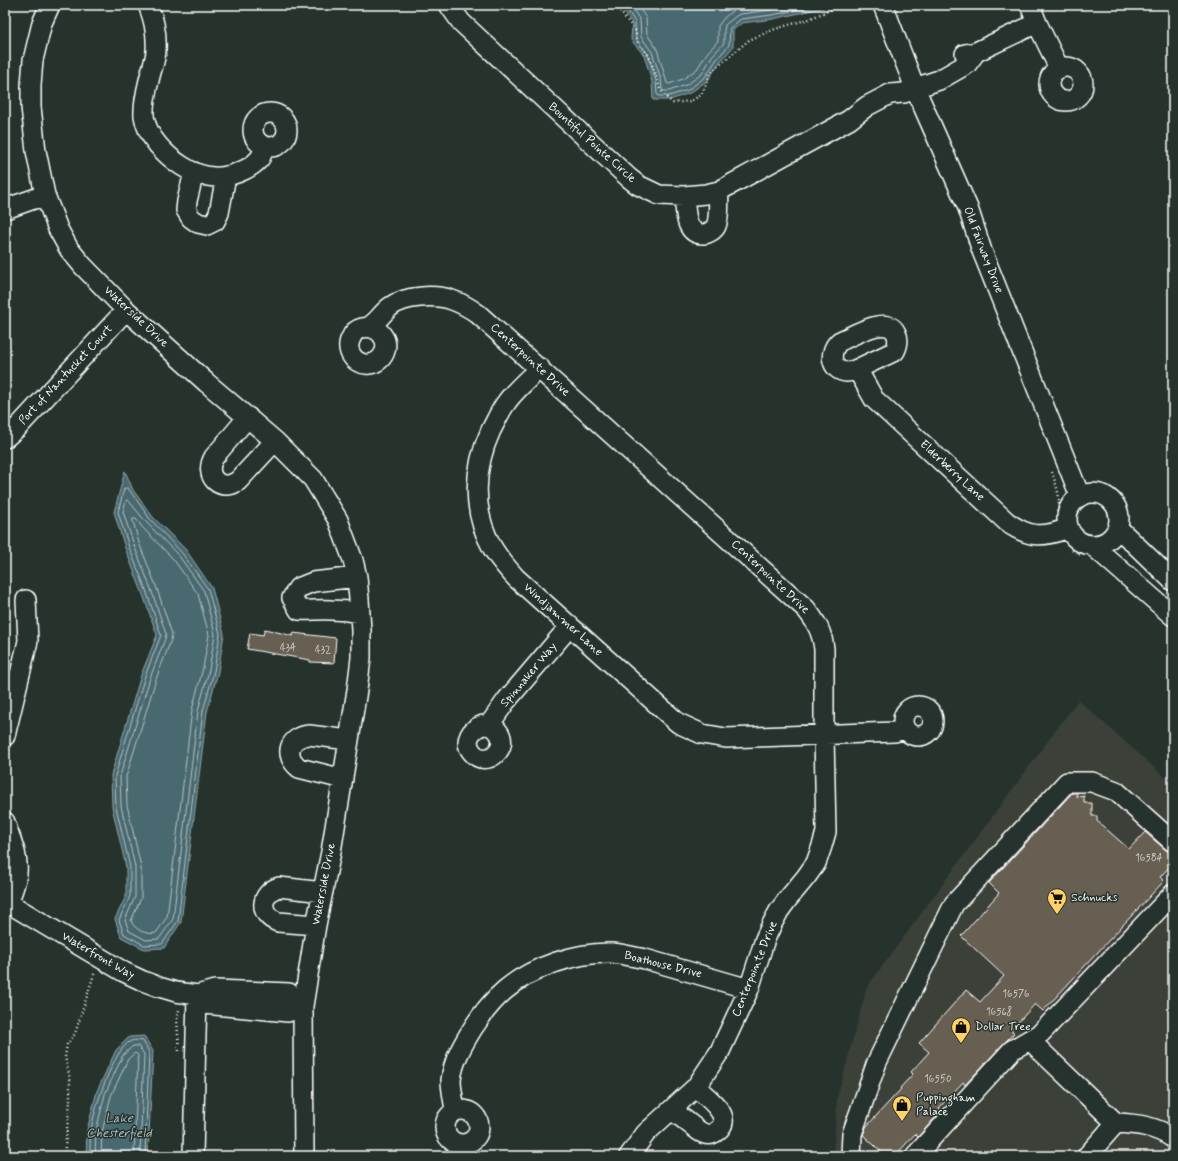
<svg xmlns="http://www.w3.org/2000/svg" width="1178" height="1161" viewBox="0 0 1178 1161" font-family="Mynerve,sans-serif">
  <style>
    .built { fill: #3a4038 }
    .water { fill: #49696f; stroke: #92a5a9 }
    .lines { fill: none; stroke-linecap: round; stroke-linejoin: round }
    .shore { stroke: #b6c3c5; stroke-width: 1 }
    .building { fill: #685f52; stroke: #fff }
    .minor-casing { stroke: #fff; stroke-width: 22 }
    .path { stroke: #fff; stroke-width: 2.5; stroke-dasharray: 1 3; stroke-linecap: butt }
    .minor { stroke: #26332d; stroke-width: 19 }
    .labels { text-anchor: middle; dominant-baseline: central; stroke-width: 3; stroke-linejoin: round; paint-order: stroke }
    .number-label { font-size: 10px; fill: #d9d7d4 }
    .street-label { font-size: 12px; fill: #fff; stroke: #26332d }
    .poi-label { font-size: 12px; fill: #fff; stroke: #26332d; text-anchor: start }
    .water-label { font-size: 13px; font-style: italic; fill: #adbcbe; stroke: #26332d }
  </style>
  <rect width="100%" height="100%" fill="#26332d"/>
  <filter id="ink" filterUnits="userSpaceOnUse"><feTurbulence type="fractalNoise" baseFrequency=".025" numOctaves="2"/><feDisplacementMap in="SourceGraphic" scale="8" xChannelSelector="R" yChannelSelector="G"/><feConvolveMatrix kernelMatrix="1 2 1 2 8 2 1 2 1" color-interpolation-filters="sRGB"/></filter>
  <g filter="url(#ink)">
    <path class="built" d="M1078 700 1173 784V1156H833L837 1098 867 987Z"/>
    <path class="water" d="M619 5H835L773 19 742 23 733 30V47L720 62 708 80 690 93 670 100H653L652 82 644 55 631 40 632 23Z
      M125 471 133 490 153 517 186 550 212 588 224 634 218 672 207 712 181 922 164 948 144 949 121 937 115 919 126 896V867L112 807 111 775 141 675 157 635 142 592 125 548 114 512Z
      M144 1036 153 1051 148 1156H86L87 1130 97 1091 116 1050 129 1037Z"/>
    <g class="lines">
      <path class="shore" d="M624 5 635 22 636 39 648 54 656 81 657 94 659 96H669L688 90 705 77 717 59 729 45 730 28 741 19 772 15 820 5
        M630 5 640 20 641 37 652 52 661 79 662 89 663 91H669L686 85 702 74 712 56 724 43V30L725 25 736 16 740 14 771 10 796 5
        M637 5 646 18 647 34 657 49 667 83 669 84 683 79 697 69 707 53 718 41V26L724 18 732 11 738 8 766 5
        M126 488H128L150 519 182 553 208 589 220 634 214 671 203 711 178 921 162 944 144 945 124 934 119 920 130 896V867L116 807 115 776 145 676 161 635 146 590 129 547 118 512 124 489Z
        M128 500 146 522 179 556 204 591 215 634 209 670 198 711 173 919 159 939 146 940 129 931 125 920 135 897V867L121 806 120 776 150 678 165 639 166 634 151 589 134 545 123 512 126 501Z
        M133 519H136L142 527 174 560 198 594 209 635 203 668 192 710 167 917 156 933C146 935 135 930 131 921L141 898V867L127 805 126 777 156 679 171 640 172 634 156 586 139 543 133 521Z
        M90 1156C90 1148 90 1139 91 1131 93 1112 113 1049 131 1041 134 1040 140 1040 143 1041L149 1052 145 1156
        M95 1156 96 1131 105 1094 123 1055 133 1046H138L144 1054 140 1156
        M101 1156 102 1132 111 1096 128 1059 135 1053 138 1055 134 1156"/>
    </g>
    <path class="building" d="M265 629 293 636V633L336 638 334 663 310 662V660L247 649 250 633 263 635Z
      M1072 793H1077V797L1084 796V803H1092V816H1097V821L1129 849 1145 832 1166 850 1173 853V863L1160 877 1164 881 1043 1011 1035 1004 1011 1030 1014 1033 1004 1043 965 1085 963 1082 939 1108 942 1110 918 1137 915 1134 895 1156H886L863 1135 866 1127 901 1089 900 1088 913 1074 911 1072 929 1052 919 1043 966 990 980 1002 1004 976 961 936 999 893 989 883Z"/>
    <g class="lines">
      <defs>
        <path id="minor" d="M50 5 42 23 33 60 31 85V107L36 151 45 195 58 229 69 249 83 266 126 310 207 383 275 441 313 479 338 520 353 560 357 577 359 599 361 630V658L357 690 331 852 316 925 303 1006 304 1156
          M148 5C154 19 157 34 156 50 156 58 152 68 150 76 147 89 143 103 144 116 147 137 165 155 182 166 196 175 214 180 231 175 241 172 253 167 260 158 262 155 263 150 265 147
          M449 5 461 22 629 178 638 185 659 195 684 196 706 194 719 191 849 120 867 106 890 94 904 93 915 88 939 80 967 64 976 52
          M883 5 915 88 968 208 982 251 1080 496
          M1030 5 1037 23 1059 68
          M965 54 976 52 1037 23
          M1049 84a17 17 0 1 1 34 0a17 17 0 1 1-34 0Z
          M253 130a17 17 0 1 1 34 0a17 17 0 1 1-34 0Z
          M194 172 187 201 186 210 191 218 198 223 207 225 215 221 219 213 226 176
          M684 196C686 210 684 234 703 234 708 234 714 230 716 226 720 218 718 200 719 191
          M5 209 45 195
          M369 327C374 329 379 330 382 335 391 346 383 363 369 364 355 366 344 350 351 338 353 333 357 329 362 328 365 327 368 328 370 326 378 321 383 312 390 307 404 296 435 294 452 300 461 303 470 308 478 314L806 609C817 623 822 632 824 649V735L826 832 822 846 816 863 806 877 787 900 779 911 772 924 765 939 749 989 720 1051 696 1087 646 1133 629 1156
          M540 368C528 379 515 390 506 403 500 411 496 421 491 430 474 467 471 510 492 547 498 558 507 568 516 578L678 723 702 734 726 738 895 732 905 728
          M857 369C854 370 851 372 847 372 830 371 828 351 840 341 853 336 887 314 896 333 899 339 898 345 895 351L857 369 874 399 1007 522C1029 538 1043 538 1068 528
          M248 417 214 457C203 476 220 493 238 481L275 441
          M5 438 18 427 126 310
          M1067 519a26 26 0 1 1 52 0a26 26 0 1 1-52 0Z
          M1118 528 1173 581
          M1093 546 1173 616
          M357 577 313 582 298 588 292 598 299 610C310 611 320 609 331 610 341 610 350 611 360 613
          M903 721a15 15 0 1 1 30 0a15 15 0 1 1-30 0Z
          M483 725C489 725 492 726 497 730 512 747 486 770 472 752 463 741 471 729 483 725Z
          M489 725 506 701 570 626
          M5 736 28 641 26 600
          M343 779 299 768C283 755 289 737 309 735L349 740
          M5 822C10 838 19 856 17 873 16 883 12 893 8 903
          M5 901 124 972 143 981 159 987 176 992 197 995 215 990 289 993 303 1006 288 1012 204 1004 197 995
          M316 925 278 922C258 915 260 893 279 887L323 892
          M1030 1040 1043 1053 1116 1123C1137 1124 1155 1126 1173 1138
          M445 1127a17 17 0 1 1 34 0a17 17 0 1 1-34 0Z
          M672 1110 699 1131C705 1135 711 1136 717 1131 736 1117 706 1097 696 1087
          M455 1111C454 1101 451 1090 451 1080 453 1061 463 1044 473 1028 482 1014 492 1001 505 990 532 967 576 952 612 953 623 954 634 957 645 959L749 989
          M193 1156 197 995
          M851 1156 852 1134 877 1062 954 904 1067 782H1092L1116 791 1173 842
          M915 1156 1012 1050 1041 1033 1173 894
          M1087 1156 1116 1123"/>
      </defs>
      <use href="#minor" class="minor-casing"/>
      <path class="path" d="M615 5 635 30 638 43 649 56 656 75 660 89 666 97 673 103 691 101 701 95 706 85 710 73 749 40 775 29 809 19 841 5
        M1052 472C1056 485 1062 499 1057 512L1059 515
        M1069 543C1074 551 1069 551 1081 555
        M179 1051 177 1019 179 1010
        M64 1156 70 1102V1079L65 1057 67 1044 75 1034 95 971"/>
      <use href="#minor" class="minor"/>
    </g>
  </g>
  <defs>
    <symbol id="supermarket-pin" viewBox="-11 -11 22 30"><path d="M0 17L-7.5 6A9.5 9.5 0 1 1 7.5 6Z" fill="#ffd166" stroke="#26332d"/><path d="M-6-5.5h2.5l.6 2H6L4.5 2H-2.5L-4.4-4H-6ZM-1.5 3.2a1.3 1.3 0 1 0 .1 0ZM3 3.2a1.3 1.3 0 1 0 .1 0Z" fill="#111"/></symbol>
    <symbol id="shop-pin" viewBox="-11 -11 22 30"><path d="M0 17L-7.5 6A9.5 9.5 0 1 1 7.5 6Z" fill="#ffd166" stroke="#26332d"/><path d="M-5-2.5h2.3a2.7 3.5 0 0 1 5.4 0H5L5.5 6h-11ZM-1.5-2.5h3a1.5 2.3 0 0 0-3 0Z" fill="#111"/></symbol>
  </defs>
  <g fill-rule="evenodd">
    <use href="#supermarket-pin" x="1046" y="887" width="22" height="30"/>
    <use href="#shop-pin" x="950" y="1016" width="22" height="30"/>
    <use href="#shop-pin" x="891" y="1094" width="22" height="30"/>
  </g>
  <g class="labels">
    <g class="number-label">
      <text x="288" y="648">434</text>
      <text x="323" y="650">432</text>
      <text x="1149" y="858">16584</text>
      <text x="1016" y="994">16576</text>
      <text x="999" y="1012">16568</text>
      <text x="938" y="1079">16550</text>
    </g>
    <g class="street-label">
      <text transform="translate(592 143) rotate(42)">Bountiful Pointe Circle</text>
      <text transform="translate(983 250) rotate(69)">Old Fairway Drive</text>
      <text transform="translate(136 317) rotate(43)">Waterside Drive</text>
      <text transform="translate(530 360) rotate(42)">Centerpointe Drive</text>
      <text transform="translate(66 375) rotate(-47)">Port of Nantucket Court</text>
      <text transform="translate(952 471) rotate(43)">Elderberry Lane</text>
      <text transform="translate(770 577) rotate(43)">Centerpointe Drive</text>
      <text transform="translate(563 620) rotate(42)">Windjammer Lane</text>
      <text transform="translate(529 675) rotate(-50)">Spinnaker Way</text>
      <text transform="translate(324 884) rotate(-79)">Waterside Drive</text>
      <text transform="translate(98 956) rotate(30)">Waterfront Way</text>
      <text transform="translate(663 965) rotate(14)">Boathouse Drive</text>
      <text transform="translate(755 969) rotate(-68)">Centerpointe Drive</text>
    </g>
    <g class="poi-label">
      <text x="1071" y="898">Schnucks</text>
      <text x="975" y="1027">Dollar Tree</text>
      <text x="916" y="1098">Puppingham<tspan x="916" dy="14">Palace</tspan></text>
    </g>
    <g class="water-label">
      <text x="119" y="1118">Lake<tspan x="119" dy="15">Chesterfield</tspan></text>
    </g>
  </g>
  <rect width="1178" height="1161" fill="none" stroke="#26332d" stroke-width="20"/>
  <rect x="10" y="10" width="1158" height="1141" fill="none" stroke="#fff" stroke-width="1.5" filter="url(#ink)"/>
</svg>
